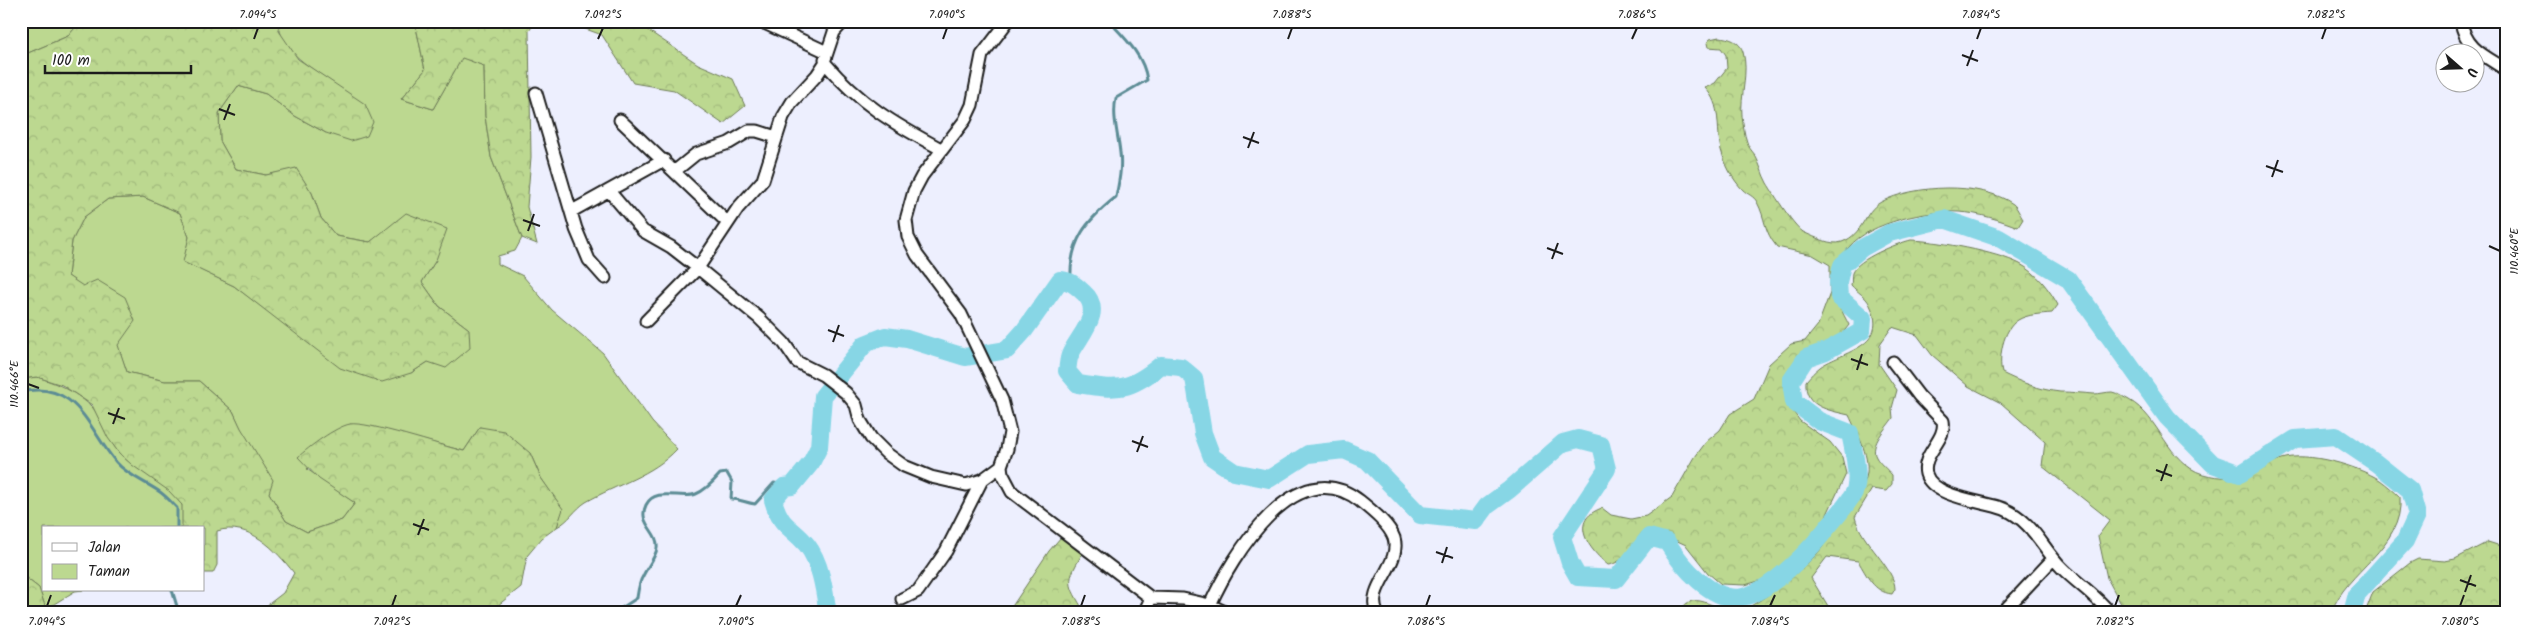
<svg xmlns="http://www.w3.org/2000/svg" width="2528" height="634" viewBox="0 0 2528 634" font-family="Kalam,sans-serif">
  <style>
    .green { fill: #bcd890; stroke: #6c7a56 }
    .forest { fill: url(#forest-crowns); stroke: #6c7a56 }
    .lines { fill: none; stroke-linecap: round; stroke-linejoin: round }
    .stream { stroke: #5c8c95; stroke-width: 3 }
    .river { stroke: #87d6e5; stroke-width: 18 }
    .minor-casing { stroke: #1c1c1c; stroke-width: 15 }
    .minor { stroke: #fff; stroke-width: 11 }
    .ticks { fill: none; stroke: #1c1c1c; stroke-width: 2 }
    .neatline { fill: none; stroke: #1c1c1c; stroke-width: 2 }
    .ticks-label { font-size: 12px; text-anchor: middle; fill: #1c1c1c }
  </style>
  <defs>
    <pattern id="forest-crowns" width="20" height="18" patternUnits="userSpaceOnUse" patternTransform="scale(1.25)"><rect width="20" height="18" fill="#bcd890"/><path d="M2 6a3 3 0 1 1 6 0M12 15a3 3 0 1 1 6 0" fill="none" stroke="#a1b97c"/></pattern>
  </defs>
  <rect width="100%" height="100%" fill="#edeffe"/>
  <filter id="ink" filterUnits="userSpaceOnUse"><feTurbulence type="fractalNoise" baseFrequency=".02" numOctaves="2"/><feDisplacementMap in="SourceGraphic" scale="10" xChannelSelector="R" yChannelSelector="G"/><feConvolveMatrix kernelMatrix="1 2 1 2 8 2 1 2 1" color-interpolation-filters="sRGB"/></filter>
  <g filter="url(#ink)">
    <path class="green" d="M21 21H81L68 36 21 56Z
      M279 21H411L416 27 425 70 401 99 433 109 462 57 484 66 485 116 491 157 522 238 515 251 498 256V264L523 276 552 310 603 353 652 422 677 449C652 476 617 484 586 502 575 509 569 521 557 527L562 509 541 478 530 453 480 427 464 451 374 427 350 424 307 469 355 503 342 520 307 532 286 521 269 493 233 411 199 381H165L127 372C115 338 98 296 68 276L72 241 84 217 108 199 143 197 180 213 189 237 184 262 234 286 306 340 411 373 428 362 469 329 439 306 422 282 436 260 380 235 370 242 336 236 321 218 312 193 296 169 266 175 236 169 220 141 219 113 238 86 266 94 295 116 326 133 336 86C315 69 278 52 279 21Z
      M37 377C59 384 72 390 90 405 99 412 109 442 120 454 136 471 172 485 182 505 185 511 183 521 182 528H44V590H83L75 591 46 609 39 588 21 574V379Z"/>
    <path class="forest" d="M81 21H279V31L298 59 365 104 373 122 367 136 351 141 326 133 295 116 266 94 238 86 219 113 220 141 236 169 266 175 296 168 312 193 321 218 336 236 370 242 406 213 447 229 436 260 422 282 439 306 469 329 470 348 446 368 428 362 411 373 382 382 340 368 234 286 183 262 189 237 180 213 143 197 108 199 84 217 72 241 68 276 83 286 97 280 125 297 135 321 118 345 127 372 165 381H199L233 411 241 428 273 480 269 493 286 521 307 532 342 520 355 503 319 479 298 457C309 447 335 427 350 424 367 421 442 446 464 451L480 427 504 431 530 453 541 478 563 509 557 527 542 538 527 556 521 587 488 613H257L283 593 294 573C276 550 249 521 217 531V565L213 573H204V528H182V505L169 491 132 465 119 453 108 438 92 405 62 385 37 377 21 379V56L68 36Z
      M411 21H536L529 31 531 157 527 207 537 244 522 238 491 157 485 116 484 66 462 58 433 109 401 99 425 70 416 27Z
      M564 21H634L698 64 733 79 745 106 723 124 674 90 633 83 602 35Z
      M1719 37C1729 38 1740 41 1743 52 1749 72 1740 96 1742 116 1743 124 1744 134 1747 142 1748 147 1752 151 1755 155 1760 164 1762 174 1767 183 1774 194 1795 229 1805 233 1815 237 1831 246 1842 242 1864 234 1863 212 1881 202 1913 185 1981 181 2013 204 2017 207 2020 215 2023 219L2018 227C2000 220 1979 213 1959 212 1928 210 1870 222 1849 247 1841 255 1836 274 1835 286 1835 300 1843 313 1849 325L1837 340 1811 350 1804 356 1787 375 1784 383 1794 413 1800 421 1830 442 1842 457 1846 474 1821 527 1792 559 1778 572 1762 580 1745 585 1721 584 1708 573 1686 545 1658 532 1641 534C1631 547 1624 563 1608 565 1588 549 1568 520 1602 508L1611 515 1631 519 1646 516 1672 497 1695 457 1706 442 1720 430 1730 414 1754 399 1769 364 1791 344 1805 341 1818 325 1830 293V265L1813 255 1777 247C1763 230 1766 219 1757 202 1754 196 1747 194 1743 190 1732 179 1725 164 1721 150 1716 128 1722 105 1705 88L1715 83 1727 68 1726 55 1721 48 1708 47 1707 43 1710 39Z
      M1911 240C1937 241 1997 252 2020 264 2037 273 2049 289 2058 305L2052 313C2041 314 2028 314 2018 320 2003 329 1998 358 2002 373 2020 382 2040 390 2060 392 2071 392 2082 393 2094 394 2100 394 2106 392 2112 392 2118 393 2125 398 2129 400 2160 417 2167 463 2203 474 2239 484 2251 469 2282 459 2307 451 2358 466 2380 480 2387 485 2394 491 2400 497 2404 548 2345 571 2331 613H2126L2107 578 2098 536 2110 520 2042 466 2045 442 2001 403 1968 386 1932 355 1917 335 1892 327 1880 344 1879 364 1897 390 1892 408 1893 418C1887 427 1869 445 1876 457 1879 463 1887 469 1892 475V484L1886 491 1872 489 1855 517C1861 543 1895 568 1895 589L1892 594C1873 592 1867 575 1858 561L1827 557 1811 578 1828 606 1826 613H1679C1695 582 1721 620 1743 610 1763 601 1807 567 1821 549 1828 540 1833 530 1840 521 1842 518 1846 517 1849 514 1855 507 1866 482 1867 473 1869 453 1857 433 1849 415 1828 410 1804 407 1806 381 1810 376 1815 371 1820 367 1843 351 1890 347 1870 305 1866 296 1857 292 1851 285 1852 282 1851 276 1852 273 1857 259 1898 243 1911 240Z
      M1061 537 1077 544 1084 551C1065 583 1067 582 1085 613H1010L1009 611 1049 551Z
      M2488 542 2507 548V613H2365L2373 592 2410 563 2418 559 2445 561 2455 559Z
      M21 574 39 588 46 609 40 613H21Z"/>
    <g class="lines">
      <path class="stream" d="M1071 281C1069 241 1086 221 1116 197 1119 182 1122 168 1120 153 1118 133 1112 117 1116 98L1147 80C1144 56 1125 38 1109 21
        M21 392C77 379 88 429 116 462 128 476 146 482 160 492 167 497 172 503 177 508V528
        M172 590 179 613
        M614 613 637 598C638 591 639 582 643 576 647 567 656 557 657 548 659 531 637 524 646 505 655 486 682 500 696 494 706 490 714 481 720 474L727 473 732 482 731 499C740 499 746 503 755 504L774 483 792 486"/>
      <path class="river" d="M821 613 827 608C824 587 820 562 807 545 790 525 781 528 773 500L784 487 792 486 811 463 819 447 823 396 865 344 885 336 907 339 965 357 1007 350 1024 331 1060 280C1071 281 1075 285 1083 292 1106 312 1078 336 1070 355 1068 360 1068 366 1067 371L1078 384C1118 390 1128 392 1161 365L1181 367 1194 378 1203 433 1212 457 1234 472 1269 479 1308 454 1344 450 1367 460 1420 515 1476 521 1487 506 1509 490 1563 443 1578 439 1601 445 1607 469 1562 537 1570 563 1578 577 1616 579 1649 537 1667 542C1680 564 1713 604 1743 597 1770 591 1806 554 1823 533 1831 522 1851 502 1855 490 1860 475 1853 448 1850 433L1819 421 1794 402 1791 381 1806 358 1826 351 1862 331 1863 318 1839 297 1838 282 1842 265 1862 248 1889 233 1944 219 1999 238 2068 279 2167 417 2213 464 2240 474 2295 439 2336 436 2376 463 2410 490 2417 515 2405 541 2357 594 2352 613"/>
      <defs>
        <path id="minor" d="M760 21 827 52
          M1008 21 982 55 972 105 965 120 922 176 914 191 906 220 908 237 917 255 961 314 1002 400 1010 432 1007 449 1001 466 1002 473 1012 492 1151 598 1183 599 1210 605 1227 613
          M2461 21C2465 49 2485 56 2507 70
          M825 59 834 32 844 21
          M536 93 576 229 589 260 605 278
          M620 120 728 223
          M941 149C894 124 860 104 825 63L817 75 792 102 783 117 763 180 738 208 698 268 759 318 784 343 797 362 823 375 846 393 856 405 860 420 871 438 886 453 904 466 931 477 966 485 982 480 1001 466
          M675 171 696 154 729 143 749 131H757L776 137
          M609 191 643 231 671 247 698 268 646 321
          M572 211 664 160
          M1893 362 1919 396 1943 421C1947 440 1921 454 1926 474 1933 498 1984 501 2004 509 2033 521 2042 548 2062 568 2078 584 2096 595 2110 613
          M902 599 918 591 946 551 982 480
          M1210 605C1232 556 1296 450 1360 501 1371 510 1389 524 1394 538 1402 565 1365 587 1377 613
          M1144 613 1151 598
          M2002 613 2053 559"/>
      </defs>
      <use href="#minor" class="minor-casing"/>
      <use href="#minor" class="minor"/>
    </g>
  </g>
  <path class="ticks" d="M254 39 258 28M598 39 603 28M943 39 947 28M1288 39 1292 28M1632 39 1637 28M1977 39 1981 28M2322 39 2326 28M1962 55 1978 61M1967 66 1973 50M219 109 235 115M224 120 230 104M1243 137 1259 143M1248 148 1254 132M2266 166 2283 172M2272 177 2278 160M523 220 540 226M528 231 534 214M2489 246 2500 251M1547 248 1563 254M1552 259 1558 243M828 330 844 336M833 342 839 325M1851 359 1868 365M1857 370 1862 354M28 384 39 388M108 413 125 419M113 424 119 408M1132 441 1148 447M1137 452 1143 436M2156 470 2172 476M2161 481 2167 464M413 524 429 530M418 535 424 519M1436 552 1453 558M1442 563 1447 547M2460 580 2476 586M2465 592 2471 575M47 606 51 595M392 606 396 595M736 606 741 595M1081 606 1085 595M1426 606 1430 595M1770 606 1775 595M2115 606 2119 595M2460 606 2464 595"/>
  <rect width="2528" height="634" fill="none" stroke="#fff" stroke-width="55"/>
  <rect x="42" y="526" width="162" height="65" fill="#ffffff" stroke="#a4a4a4"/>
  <rect x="52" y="543" width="25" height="8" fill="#ffffff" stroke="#a4a4a4"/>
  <text x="88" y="552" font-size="15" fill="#1c1c1c">Jalan</text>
  <rect x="52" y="564" width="25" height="15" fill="#bcd890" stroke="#a4a4a4"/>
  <text x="88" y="576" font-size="15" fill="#1c1c1c">Taman</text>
  <g transform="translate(2460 68) rotate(110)"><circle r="24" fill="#ffffff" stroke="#a4a4a4"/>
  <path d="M0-4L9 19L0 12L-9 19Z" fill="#1c1c1c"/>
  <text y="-8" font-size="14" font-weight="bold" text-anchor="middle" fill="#1c1c1c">U</text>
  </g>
  <path d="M45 65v8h146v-8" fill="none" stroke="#1c1c1c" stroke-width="2.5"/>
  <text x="52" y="65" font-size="15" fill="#1c1c1c" stroke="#ffffff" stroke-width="4" paint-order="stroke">100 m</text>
  <rect x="28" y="28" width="2472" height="578" class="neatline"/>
  <g class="ticks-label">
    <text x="258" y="18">7.094°S</text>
    <text x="603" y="18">7.092°S</text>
    <text x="947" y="18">7.090°S</text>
    <text x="1292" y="18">7.088°S</text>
    <text x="1637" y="18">7.086°S</text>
    <text x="1981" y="18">7.084°S</text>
    <text x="2326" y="18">7.082°S</text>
    <text transform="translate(2514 251) rotate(-90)" y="4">110.460°E</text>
    <text transform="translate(14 384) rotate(-90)" y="4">110.466°E</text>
    <text x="47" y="625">7.094°S</text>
    <text x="392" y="625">7.092°S</text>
    <text x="736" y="625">7.090°S</text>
    <text x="1081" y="625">7.088°S</text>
    <text x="1426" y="625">7.086°S</text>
    <text x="1770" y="625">7.084°S</text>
    <text x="2115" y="625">7.082°S</text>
    <text x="2460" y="625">7.080°S</text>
  </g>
</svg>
